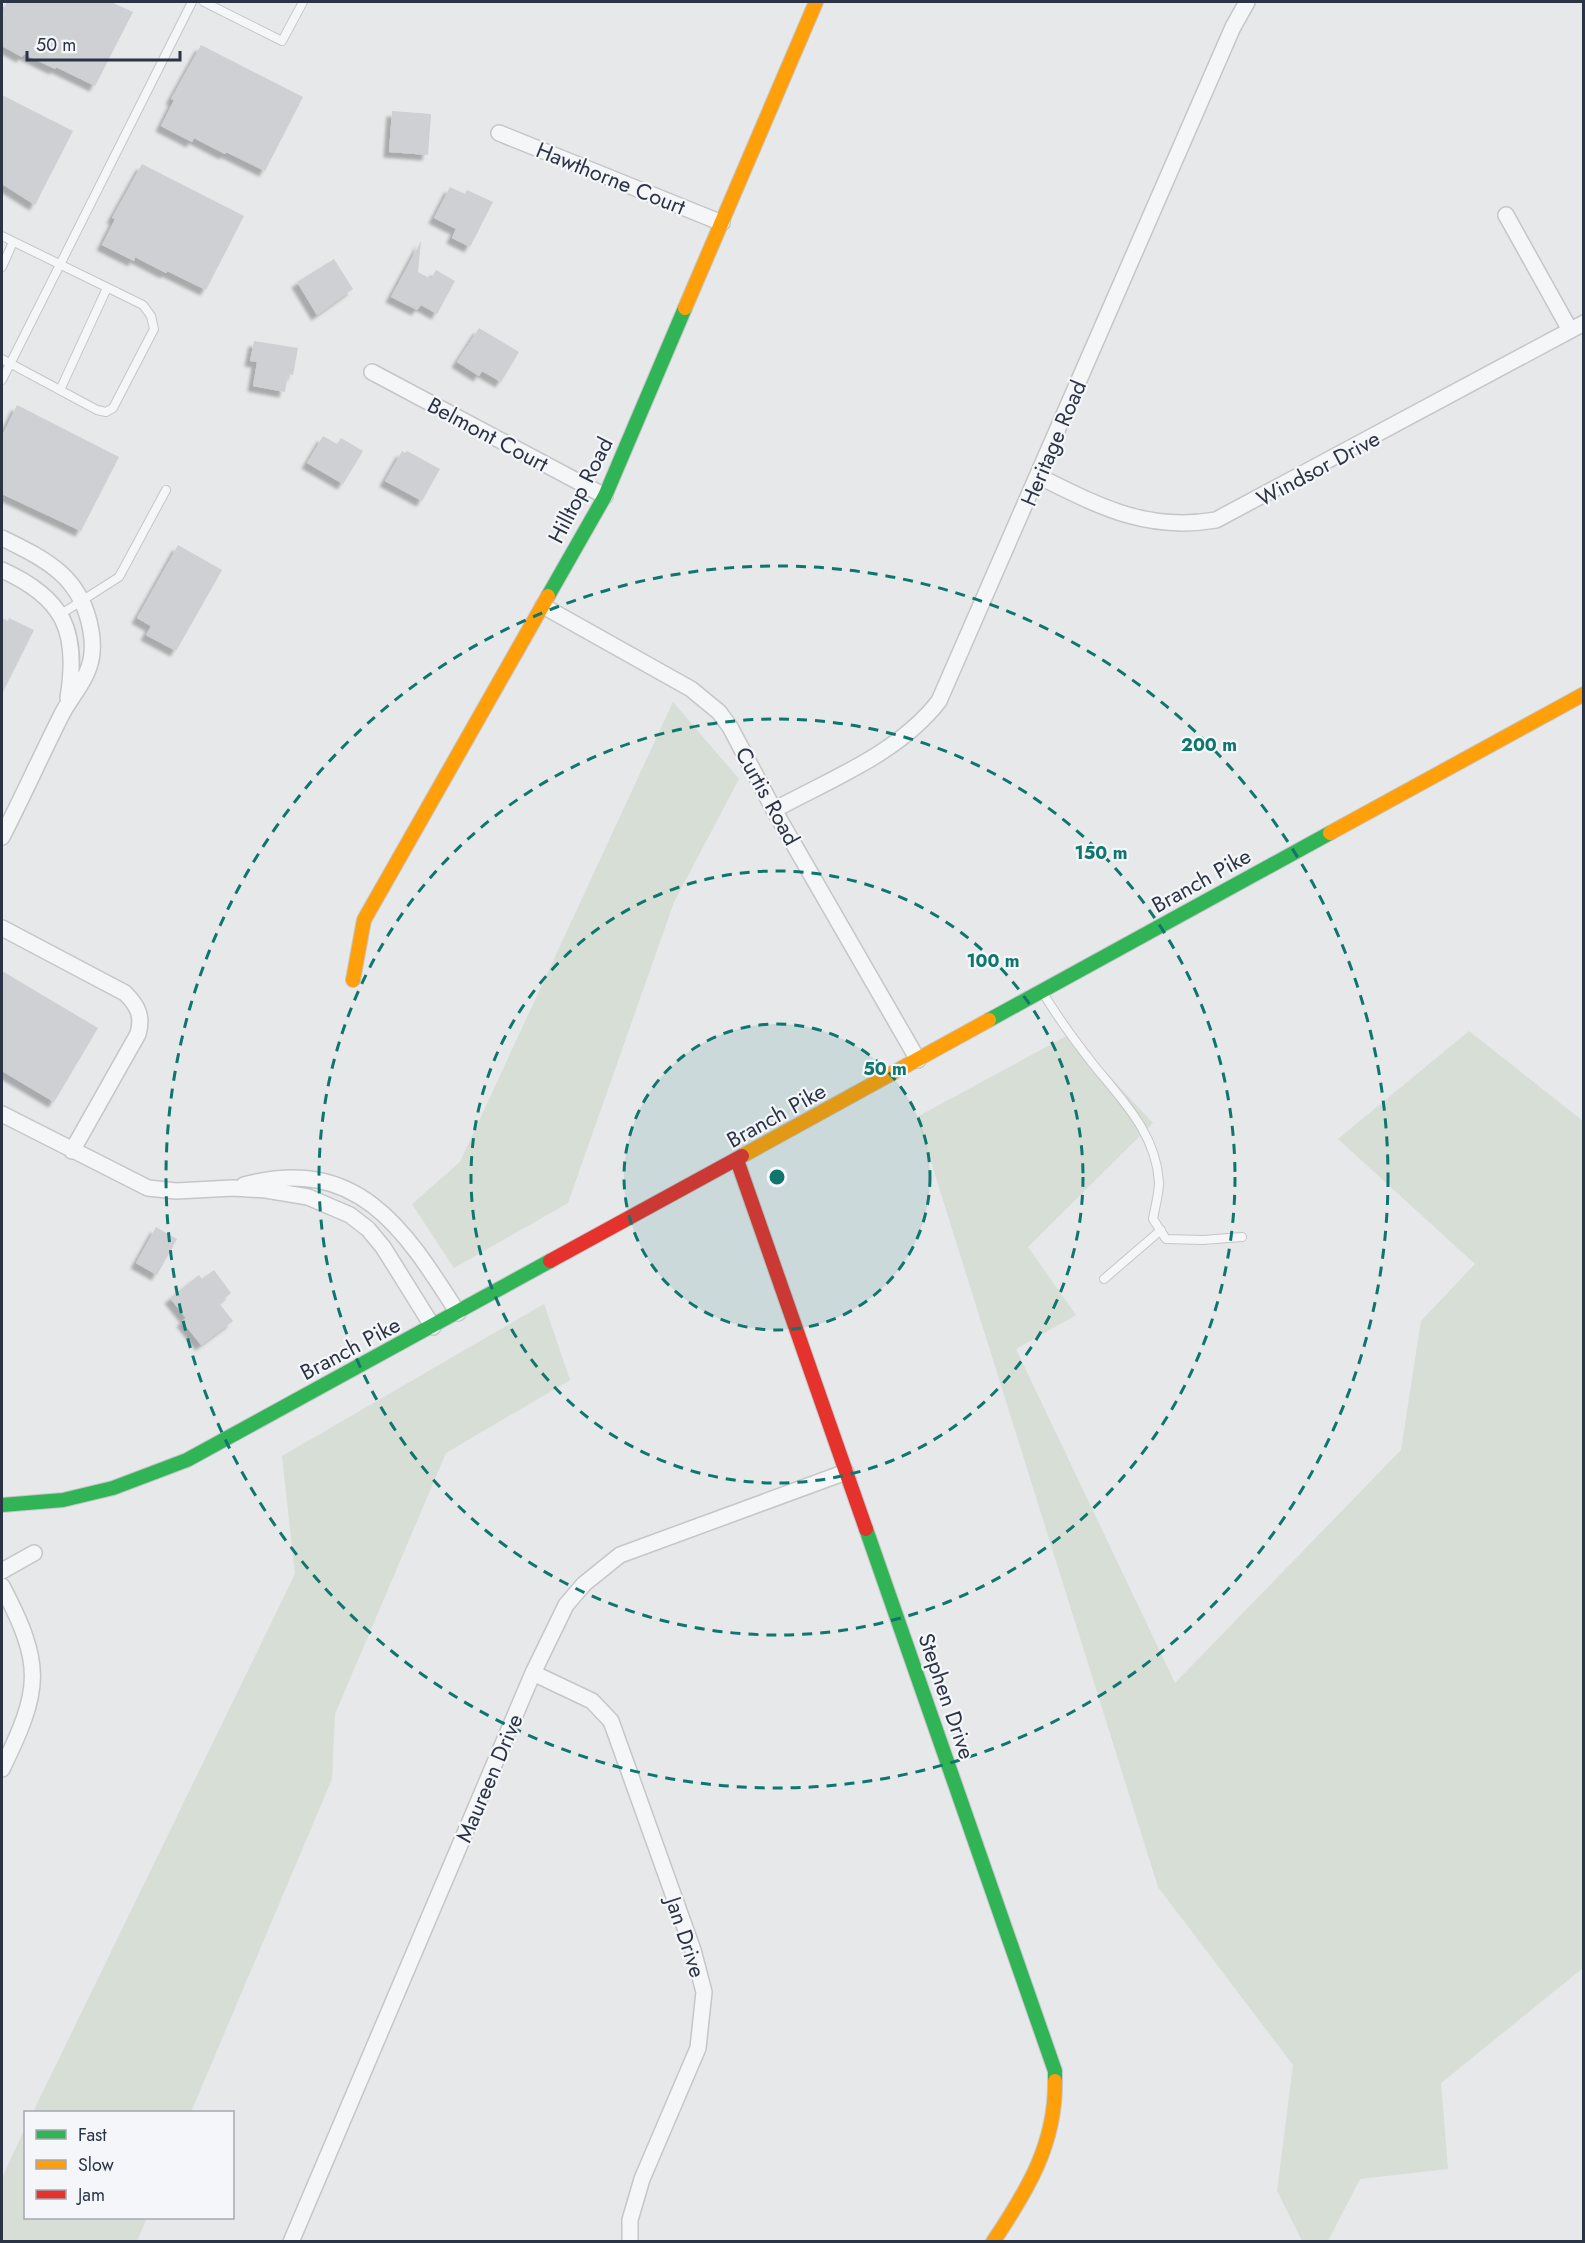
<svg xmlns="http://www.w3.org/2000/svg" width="1585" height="2243" viewBox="0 0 1585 2243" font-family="Jost,sans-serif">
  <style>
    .green { fill: #d6ded6 }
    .building { fill: #ced0d3; filter: url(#shadow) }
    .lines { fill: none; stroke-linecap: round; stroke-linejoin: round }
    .lane-casing { stroke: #c4c6c8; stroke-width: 10 }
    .street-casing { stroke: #c4c6c8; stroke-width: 18 }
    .fast-casing { stroke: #c4c6c8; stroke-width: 16 }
    .slow-casing { stroke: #c4c6c8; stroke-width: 16 }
    .jam-casing { stroke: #c4c6c8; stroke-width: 16 }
    .lane { stroke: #f5f6f7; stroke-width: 8 }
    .street { stroke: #f5f6f7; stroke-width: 15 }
    .fast { stroke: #30b455; stroke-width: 14 }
    .slow { stroke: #ff9f0a; stroke-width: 14 }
    .jam { stroke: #e5322d; stroke-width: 14 }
    .ring { fill: none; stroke: #0f766e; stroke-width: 3; stroke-dasharray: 10 8 }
    .labels { text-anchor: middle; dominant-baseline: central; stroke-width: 4.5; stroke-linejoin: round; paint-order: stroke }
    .street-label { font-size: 22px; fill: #2b3445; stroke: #f4f6f9 }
    .centre { fill: #0f766e; stroke: #f4f6f9; stroke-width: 3 }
    .ring-label { font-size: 18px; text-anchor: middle; font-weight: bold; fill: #0f766e; stroke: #f4f6f9; stroke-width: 4.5; stroke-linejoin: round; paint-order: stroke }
  </style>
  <defs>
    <filter id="shadow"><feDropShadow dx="-5.5" dy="5.5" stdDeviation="1.5" flood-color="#0004"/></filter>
  </defs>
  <rect width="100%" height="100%" fill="#e6e8ea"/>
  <path class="green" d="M673 702 739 779 674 902 568 1203 454 1268 412 1204 460 1162Z
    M1469 1031 1583 1121V1968L1441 2083 1448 2169 1360 2179 1328 2241H1302L1277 2191 1293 2065 1158 1887 917 1117 1070 1034 1153 1123 1028 1247 1076 1315 1016 1349 1175 1683 1401 1450 1421 1321 1475 1264 1338 1139Z
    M544 1304 570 1380 446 1453 335 1714 332 1779 191 2112H33L295 1574 282 1456Z
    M25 2128 26 2218H147L137 2241H2V2178Z"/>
  <path class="building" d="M7 2H111L133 12 95 86 56 67 55 69 24 54 22 57 2 46V13Z
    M201 45 303 97 265 171 226 152 225 154 194 138 192 142 161 126 174 100 171 99Z
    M2 95 73 131 35 205 2 184Z
    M392 111 431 114 428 155 389 152Z
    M142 164 244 216 206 290 167 271 166 273 135 257 134 261 102 245 115 219 112 218Z
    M450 187 465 194 467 190 493 202 470 247 452 238 456 229 434 218Z
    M421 241 418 272 431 279 436 270 455 281 437 314 421 305 417 310 391 297Z
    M334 259 353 289 317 315 297 282Z
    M479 328 519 352 501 382 482 371 479 376 457 362Z
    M254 341 298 348 293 375 288 374 285 392 253 386 257 362 250 361Z
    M17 405 119 457 81 531 2 494V436Z
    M323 436 337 444 341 438 363 451 343 484 307 463Z
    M402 451 405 453 407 451 440 469 422 501 385 481Z
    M178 545 222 570 176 651 146 635 151 626 137 618Z
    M2 618 8 621 9 618 34 630 2 694Z
    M2 971 98 1028 54 1102 2 1071Z
    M156 1227 177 1239 157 1275 136 1263Z
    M214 1270 231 1293 219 1303 233 1321 201 1345 182 1321 186 1318 170 1298 199 1275 202 1279Z"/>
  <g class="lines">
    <defs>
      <path id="lane" d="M204 2 282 41 303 2
        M2 236 143 305 151 316 154 329 113 408 106 412 97 410 2 359
        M2 267 13 242
        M2 380 192 2
        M60 390 107 288
        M61 614 119 577 166 490
        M1043 993C1058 1018 1075 1041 1093 1064 1122 1100 1156 1133 1159 1182 1159 1194 1155 1207 1153 1219L1166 1239 1203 1240 1242 1237
        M1104 1279 1161 1230"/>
      <path id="street" d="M499 133 722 223
        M1506 215 1570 330
        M372 372 605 496
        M1038 476C1099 506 1146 532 1216 520L1584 323
        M2 538C47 560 82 577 91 631 93 643 93 656 89 667 83 686 68 700 60 718 40 758 22 798 2 837
        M2 570C64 598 79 631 68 698
        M543 606 691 689 719 712 730 727 774 810 918 1060
        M774 810C831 779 899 753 939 701L1233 27 1247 2
        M2 928 125 993C138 1006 143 1016 138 1034L72 1151
        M2 1114 148 1188 176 1191 233 1188 266 1190 308 1197 350 1215 368 1229 383 1247 433 1327
        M244 1185C358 1154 405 1230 458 1313
        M2 1571 34 1553
        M2 1586C44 1666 41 1689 2 1769
        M533 1673 592 1701 611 1721 693 1950 704 1992 698 2048 642 2179 630 2220V2242
        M291 2242 533 1673 566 1605 584 1584 620 1555 846 1472"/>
      <path id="fast" d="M548 596 605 496 685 308
        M989 1020 1330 833
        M2 1505 63 1500 113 1488 187 1460 550 1261
        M866 1529 1055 2071V2081"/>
      <path id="slow" d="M685 308 816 2
        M1330 833 1584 694
        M353 980 364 920 548 596
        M742 1156 989 1020
        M993 2242C1027 2191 1056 2144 1055 2081"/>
      <path id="jam" d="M737 1160 866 1529
        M550 1261 742 1156"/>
    </defs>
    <use href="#lane" class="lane-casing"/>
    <use href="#street" class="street-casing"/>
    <use href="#fast" class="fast-casing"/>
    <use href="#slow" class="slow-casing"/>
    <use href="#jam" class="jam-casing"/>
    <use href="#lane" class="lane"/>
    <use href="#street" class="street"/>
    <use href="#fast" class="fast"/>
    <use href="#slow" class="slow"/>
    <use href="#jam" class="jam"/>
  </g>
  <circle cx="777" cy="1177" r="153" fill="#0f766e" fill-opacity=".12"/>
  <g class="ring">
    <circle cx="777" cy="1177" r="153"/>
    <circle cx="777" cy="1177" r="306"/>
    <circle cx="777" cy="1177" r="458"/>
    <circle cx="777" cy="1177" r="611"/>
  </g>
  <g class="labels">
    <g class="street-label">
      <text transform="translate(611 178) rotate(22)">Hawthorne Court</text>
      <text transform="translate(488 434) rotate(28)">Belmont Court</text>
      <text transform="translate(1053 443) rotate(-67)">Heritage Road</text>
      <text transform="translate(1318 468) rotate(-28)">Windsor Drive</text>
      <text transform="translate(580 490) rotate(-63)">Hilltop Road</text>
      <text transform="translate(768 796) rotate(61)">Curtis Road</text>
      <text transform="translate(1201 880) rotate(-29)">Branch Pike</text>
      <text transform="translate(776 1115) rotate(-29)">Branch Pike</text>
      <text transform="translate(350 1348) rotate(-28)">Branch Pike</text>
      <text transform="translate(947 1696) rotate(71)">Stephen Drive</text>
      <text transform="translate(489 1778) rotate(-67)">Maureen Drive</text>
      <text transform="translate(686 1937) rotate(72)">Jan Drive</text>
    </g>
  </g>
  <circle cx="777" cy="1177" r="9" class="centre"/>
  <g class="ring-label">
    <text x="1209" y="751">200 m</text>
    <text x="1101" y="859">150 m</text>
    <text x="993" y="967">100 m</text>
    <text x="885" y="1075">50 m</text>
  </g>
  <rect width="1585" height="2243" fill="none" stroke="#2b3445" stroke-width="6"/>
  <rect x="24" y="2111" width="210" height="108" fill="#f4f6f9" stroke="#a4a8b1" stroke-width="1.5"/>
  <rect x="36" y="2130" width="30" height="9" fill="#30b455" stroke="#a4a8b1" stroke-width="1.5"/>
  <text x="78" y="2141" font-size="18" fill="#2b3445">Fast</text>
  <rect x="36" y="2160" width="30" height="9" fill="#ff9f0a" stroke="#a4a8b1" stroke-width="1.5"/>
  <text x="78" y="2171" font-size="18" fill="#2b3445">Slow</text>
  <rect x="36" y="2190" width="30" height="9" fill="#e5322d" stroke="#a4a8b1" stroke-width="1.5"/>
  <text x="78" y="2201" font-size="18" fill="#2b3445">Jam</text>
  <path d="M27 51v9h153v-9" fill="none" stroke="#2b3445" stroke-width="3"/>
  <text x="36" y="51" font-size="18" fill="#2b3445" stroke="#f4f6f9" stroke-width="4.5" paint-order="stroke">50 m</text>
</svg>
